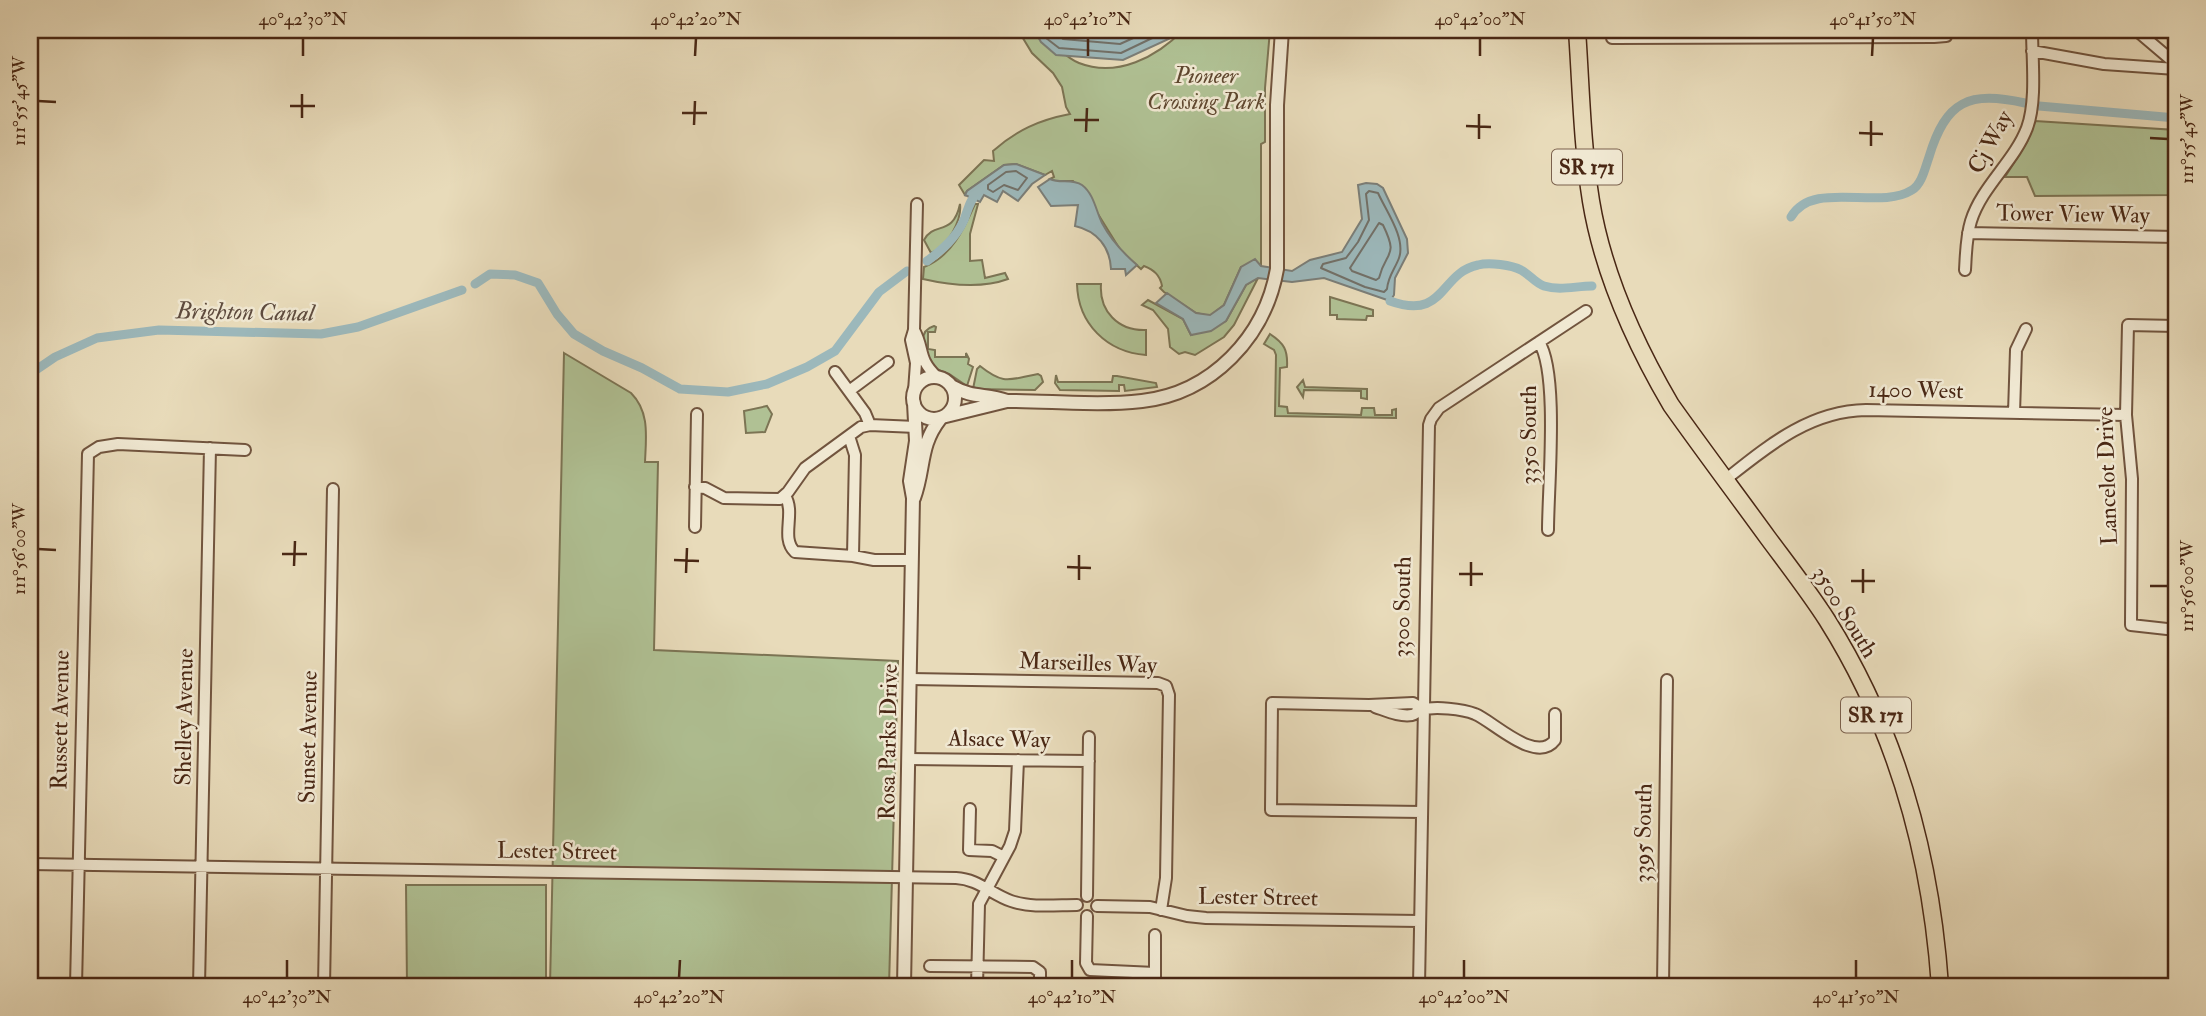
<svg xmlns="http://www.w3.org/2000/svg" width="2206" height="1016" viewBox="0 0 2206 1016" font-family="'IM FELL Double Pica',serif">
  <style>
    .green { fill: #b0c194; stroke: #7c7454; stroke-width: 2 }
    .water { fill: #9cb8bb; stroke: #7b7e78; stroke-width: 2 }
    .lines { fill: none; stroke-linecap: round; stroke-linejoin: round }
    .shore { stroke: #727068; stroke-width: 2 }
    .canal { stroke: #9cb8bb; stroke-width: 9 }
    .minor-casing { stroke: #71543e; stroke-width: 14 }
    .tertiary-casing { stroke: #71543e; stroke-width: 16 }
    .primary-casing { stroke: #492714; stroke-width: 19 }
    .minor { stroke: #f0e8d2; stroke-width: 10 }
    .tertiary { stroke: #f0e8d2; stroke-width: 12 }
    .primary { stroke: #e8dbba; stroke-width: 16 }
    .ticks { fill: none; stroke: #492714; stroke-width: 2.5 }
    .labels { text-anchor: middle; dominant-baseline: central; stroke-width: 5; stroke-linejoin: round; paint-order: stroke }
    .shield { fill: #f0e8d2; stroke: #7b614d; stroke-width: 2 }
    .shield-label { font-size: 21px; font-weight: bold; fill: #492714 }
    .park-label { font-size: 23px; font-style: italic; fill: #5e462e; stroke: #f0e8d2 }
    .street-label { font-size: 23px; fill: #492714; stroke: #f0e8d2 }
    .water-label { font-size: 24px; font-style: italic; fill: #5e4b3e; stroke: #f0e8d2 }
    .neatline { fill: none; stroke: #492714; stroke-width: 2.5 }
    .ticks-label { font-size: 18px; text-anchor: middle; fill: #492714 }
  </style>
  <rect width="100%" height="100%" fill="#e8dbba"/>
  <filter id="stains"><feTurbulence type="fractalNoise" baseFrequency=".00286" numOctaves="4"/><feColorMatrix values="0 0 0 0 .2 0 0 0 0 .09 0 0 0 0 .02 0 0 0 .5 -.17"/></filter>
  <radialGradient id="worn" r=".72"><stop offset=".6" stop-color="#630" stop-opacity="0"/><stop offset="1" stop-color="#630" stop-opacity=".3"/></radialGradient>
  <path class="green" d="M1018 30H1043C1053 42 1064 57 1079 63 1117 78 1157 57 1183 30H1270L1265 88V142L1261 144V266L1241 267 1224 305 1210 316 1196 313 1164 292 1160 288 1162 286C1160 275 1154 270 1144 266L1141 269 1121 251 1098 214 1073 181H1055L1050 179 1054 177 1052 171 1045 175 1016 164 1004 165 967 191 965 195 959 185 984 160 994 161 993 151C1017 130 1039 120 1070 114L1066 107 1062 87 1053 73 1032 53Z
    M2035 121 2176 130V195L2035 196 2027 177H2005L2027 142Z
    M960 204C962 219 948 248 931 253L924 240C934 221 953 237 960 204Z
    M975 204H978L970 234V261L982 260 985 278 1005 273 1008 279C981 289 949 285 923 279L924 267C951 257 964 229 975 204Z
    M1258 278 1234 325 1224 337 1195 355 1185 352 1179 354 1170 347 1168 329 1153 310 1142 305 1148 300 1183 319 1191 335 1226 321 1246 285Z
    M1077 284H1101C1099 311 1118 331 1146 330V355C1107 352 1078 324 1077 284Z
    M1330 297 1373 310V316H1367L1366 320 1337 319V315H1330Z
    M934 326 936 327 935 332H928V349L935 350V357H966V353L969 359 968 364 973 367 967 386 949 374 933 368C926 355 914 332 934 326Z
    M1270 334C1284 343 1288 350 1287 367L1280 368 1279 406 1287 407 1288 413 1361 415 1362 408H1374L1375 415H1392V410L1396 409V418L1275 416 1276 355 1274 350 1264 344Z
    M564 353 631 393C650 412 646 437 645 462H658L654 650 898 661 889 986H550Z
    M980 366C1005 386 1010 379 1038 374L1041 376 1043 382 1035 390 973 389 977 369Z
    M1056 375 1058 382H1112L1113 376H1117L1156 383 1157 387 1125 391 1124 385H1119V391L1060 390 1055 383Z
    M1303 380 1305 387 1367 389V399L1361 398V391L1304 390 1303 397 1297 387Z
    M767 406 772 414 765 432 746 433 744 411Z
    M406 885H546V986H407Z"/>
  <path class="water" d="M1034 30H1178L1173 37 1123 60 1056 55 1041 42Z
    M1016 164 1045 175 1032 184 1018 201 1003 191 997 202 984 195 980 202 965 195 967 191 1004 165Z
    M1050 179C1060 184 1072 178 1082 185 1094 194 1096 211 1102 223 1111 240 1122 252 1137 265L1126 275 1125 269H1111C1110 247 1097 231 1075 226L1078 205 1051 206 1038 187Z
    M1366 183 1377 184 1383 188 1407 239 1408 253 1395 278 1394 295 1390 301 1324 278 1292 282 1258 278 1246 285 1226 321 1211 331 1191 335 1183 319 1156 303 1167 293 1196 313 1210 315 1224 305 1241 267 1255 259 1261 266 1292 271 1310 260 1342 252 1362 219 1358 185Z"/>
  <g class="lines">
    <path class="shore" d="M1042 30 1046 38 1059 48 1121 53 1169 30
      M1052 30 1063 39 1120 44 1151 30
      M1016 171 1027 178 1018 190 1004 185 993 192 988 189V185L1006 172Z
      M1369 191 1378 193C1386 211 1406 238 1399 258 1395 269 1388 276 1387 289L1384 292 1365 287 1321 268 1323 264 1346 258 1358 242 1369 220 1366 194Z
      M1379 223 1383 225C1399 258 1386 250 1379 278L1376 280 1352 271 1350 268Z"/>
    <path class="canal" d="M2039 106 2176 118
      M1791 217C1813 179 1879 211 1912 190 1922 184 1925 168 1929 157 1946 100 1969 91 2025 103
      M927 261C942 250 956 238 964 220 968 209 970 200 978 191
      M475 284 490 274 515 275 538 283 557 314 574 334 603 351 642 368 680 389 728 392 767 384 807 367 835 351 879 292 907 271
      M1390 301C1446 321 1439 273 1478 265 1489 262 1512 265 1521 270 1529 274 1535 283 1544 286 1560 291 1576 286 1592 286
      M30 374 55 357 97 338 159 330 321 334 358 327 462 290"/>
    <defs>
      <path id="minor" d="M2136 30 2176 64
        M1612 38 1934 37 1946 36 1947 30
        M2032 51 2104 64 2176 69
        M1968 233 2176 237
        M1965 270C1966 254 1966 237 1971 221 1982 186 2014 162 2027 128 2037 101 2032 59 2032 30
        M2176 326 2128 325 2126 415 2132 479 2131 625 2176 630
        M914 330C925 350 917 358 937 377
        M1539 342C1559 373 1548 488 1548 530
        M835 372 865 413 870 425
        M849 391 888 362
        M914 391 916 363 911 340 914 330 917 204
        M2014 413 2016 350 2026 329
        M849 436 855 455 853 556
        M1725 480C1768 446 1809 411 1866 410L2126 415
        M695 487 705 488 724 498 780 499 788 492 805 468 861 427 870 425 916 427
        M785 496C796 513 780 538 795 552L853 556 874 560H912
        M695 527 697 414
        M910 679 1158 683 1166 686 1169 695 1166 878 1161 910
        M1375 707C1387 711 1400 717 1412 715 1416 714 1417 711 1422 710 1434 706 1463 709 1475 714 1493 721 1536 765 1555 740V714
        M908 759 1089 761
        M970 809 969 850 992 851 1004 857
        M1422 812 1271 810 1272 703 1369 705 1413 703 1423 709
        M30 864 956 878C978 879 991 894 1011 901 1031 908 1056 905 1077 905
        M1087 896 1089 737
        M1097 906 1150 907 1187 916 1206 918 1420 921
        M1087 916 1086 963 1090 970 1155 973
        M930 966 1033 967 1040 972V986
        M76 986 88 454 99 447 118 444 245 450
        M199 986 210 448
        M324 986 333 489
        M977 986 979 904 1010 846 1015 831 1018 760
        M1155 986V935
        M1419 986 1429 425 1431 419 1439 408 1586 311
        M1663 986 1667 680"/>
      <path id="tertiary" d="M913 398a21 21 0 1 1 42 0a21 21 0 1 1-42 0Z
        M951 386C974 399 985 393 1007 401 1052 401 1098 406 1142 401 1212 393 1265 337 1277 269V105L1282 30
        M946 416 1007 401
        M914 498C925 468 919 446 940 419
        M904 986 913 498 910 481 916 441 914 403"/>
      <path id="primary" d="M1577 30C1581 87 1582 145 1591 201 1603 274 1634 342 1671 405 1703 450 1736 494 1768 538 1788 565 1809 592 1827 620 1897 731 1931 856 1940 986"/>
    </defs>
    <use href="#minor" class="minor-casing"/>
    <use href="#tertiary" class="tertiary-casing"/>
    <use href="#primary" class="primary-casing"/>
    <use href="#minor" class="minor"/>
    <use href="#tertiary" class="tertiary"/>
    <use href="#primary" class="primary"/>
  </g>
  <path class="ticks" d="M303 56V38M695 56 696 38M1088 56V38M1480 56V38M1872 56 1873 38M38 101 56 102M290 106H315M682 113H707M302 118V94M1074 120H1099M694 125 695 101M1466 126 1491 127M1086 132 1087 108M1859 133 1883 134M2150 138 2168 139M1479 139V114M1871 146V121M38 549 56 550M282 554H307M674 560 699 561M294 566 295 541M1067 567 1091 568M686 573 687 548M1459 574H1483M1079 580V555M1851 581H1875M1471 586V562M2150 586H2168M1863 593V569M287 978V960M679 978 680 960M1072 978V960M1464 978V960M1856 978V960"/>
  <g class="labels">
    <g class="shield">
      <rect x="1552" y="149.5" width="70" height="35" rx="5"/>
      <rect x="1841" y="697.5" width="70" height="35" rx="5"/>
    </g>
    <g class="shield-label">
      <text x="1587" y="167">SR 171</text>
      <text x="1876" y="715">SR 171</text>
    </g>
    <g class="park-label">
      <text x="1206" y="75">Pioneer<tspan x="1206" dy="26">Crossing Park</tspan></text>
    </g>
    <g class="street-label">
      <text transform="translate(1990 142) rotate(-61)">Cj Way</text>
      <text transform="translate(2073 214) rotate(1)">Tower View Way</text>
      <text transform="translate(1916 390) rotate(1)">1400 West</text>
      <text transform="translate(1528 435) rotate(-90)">3350 South</text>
      <text transform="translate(2107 476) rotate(-92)">Lancelot Drive</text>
      <text transform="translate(1402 607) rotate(-89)">3300 South</text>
      <text transform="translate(1845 612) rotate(58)">3500 South</text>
      <text transform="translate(1088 663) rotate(2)">Marseilles Way</text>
      <text transform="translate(184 717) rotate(-89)">Shelley Avenue</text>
      <text transform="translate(60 720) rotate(-89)">Russett Avenue</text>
      <text transform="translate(308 737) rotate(-89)">Sunset Avenue</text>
      <text transform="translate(999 739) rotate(1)">Alsace Way</text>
      <text transform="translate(888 742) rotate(-89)">Rosa Parks Drive</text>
      <text transform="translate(1643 833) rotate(-89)">3395 South</text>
      <text transform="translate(557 851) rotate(1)">Lester Street</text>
      <text transform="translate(1258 897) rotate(1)">Lester Street</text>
    </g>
    <g class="water-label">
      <text transform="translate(245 312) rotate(1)">Brighton Canal</text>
    </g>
  </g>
  <rect width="2206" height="1016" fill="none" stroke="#e8dbba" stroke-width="77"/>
  <rect x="38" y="38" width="2130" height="940" class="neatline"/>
  <g class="ticks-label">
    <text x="303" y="25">40°42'30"N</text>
    <text x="696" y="25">40°42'20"N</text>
    <text x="1088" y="25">40°42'10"N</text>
    <text x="1480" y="25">40°42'00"N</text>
    <text x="1873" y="25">40°41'50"N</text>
    <text transform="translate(19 101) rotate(-90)" y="6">111°55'45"W</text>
    <text transform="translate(2187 139) rotate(-90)" y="6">111°55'45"W</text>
    <text transform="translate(19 549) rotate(-90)" y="6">111°56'00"W</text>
    <text transform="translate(2187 586) rotate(-90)" y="6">111°56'00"W</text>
    <text x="287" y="1003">40°42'30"N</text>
    <text x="679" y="1003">40°42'20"N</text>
    <text x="1072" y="1003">40°42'10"N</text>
    <text x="1464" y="1003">40°42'00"N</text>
    <text x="1856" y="1003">40°41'50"N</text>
  </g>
  <rect width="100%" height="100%" filter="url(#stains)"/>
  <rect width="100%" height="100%" fill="url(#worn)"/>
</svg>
